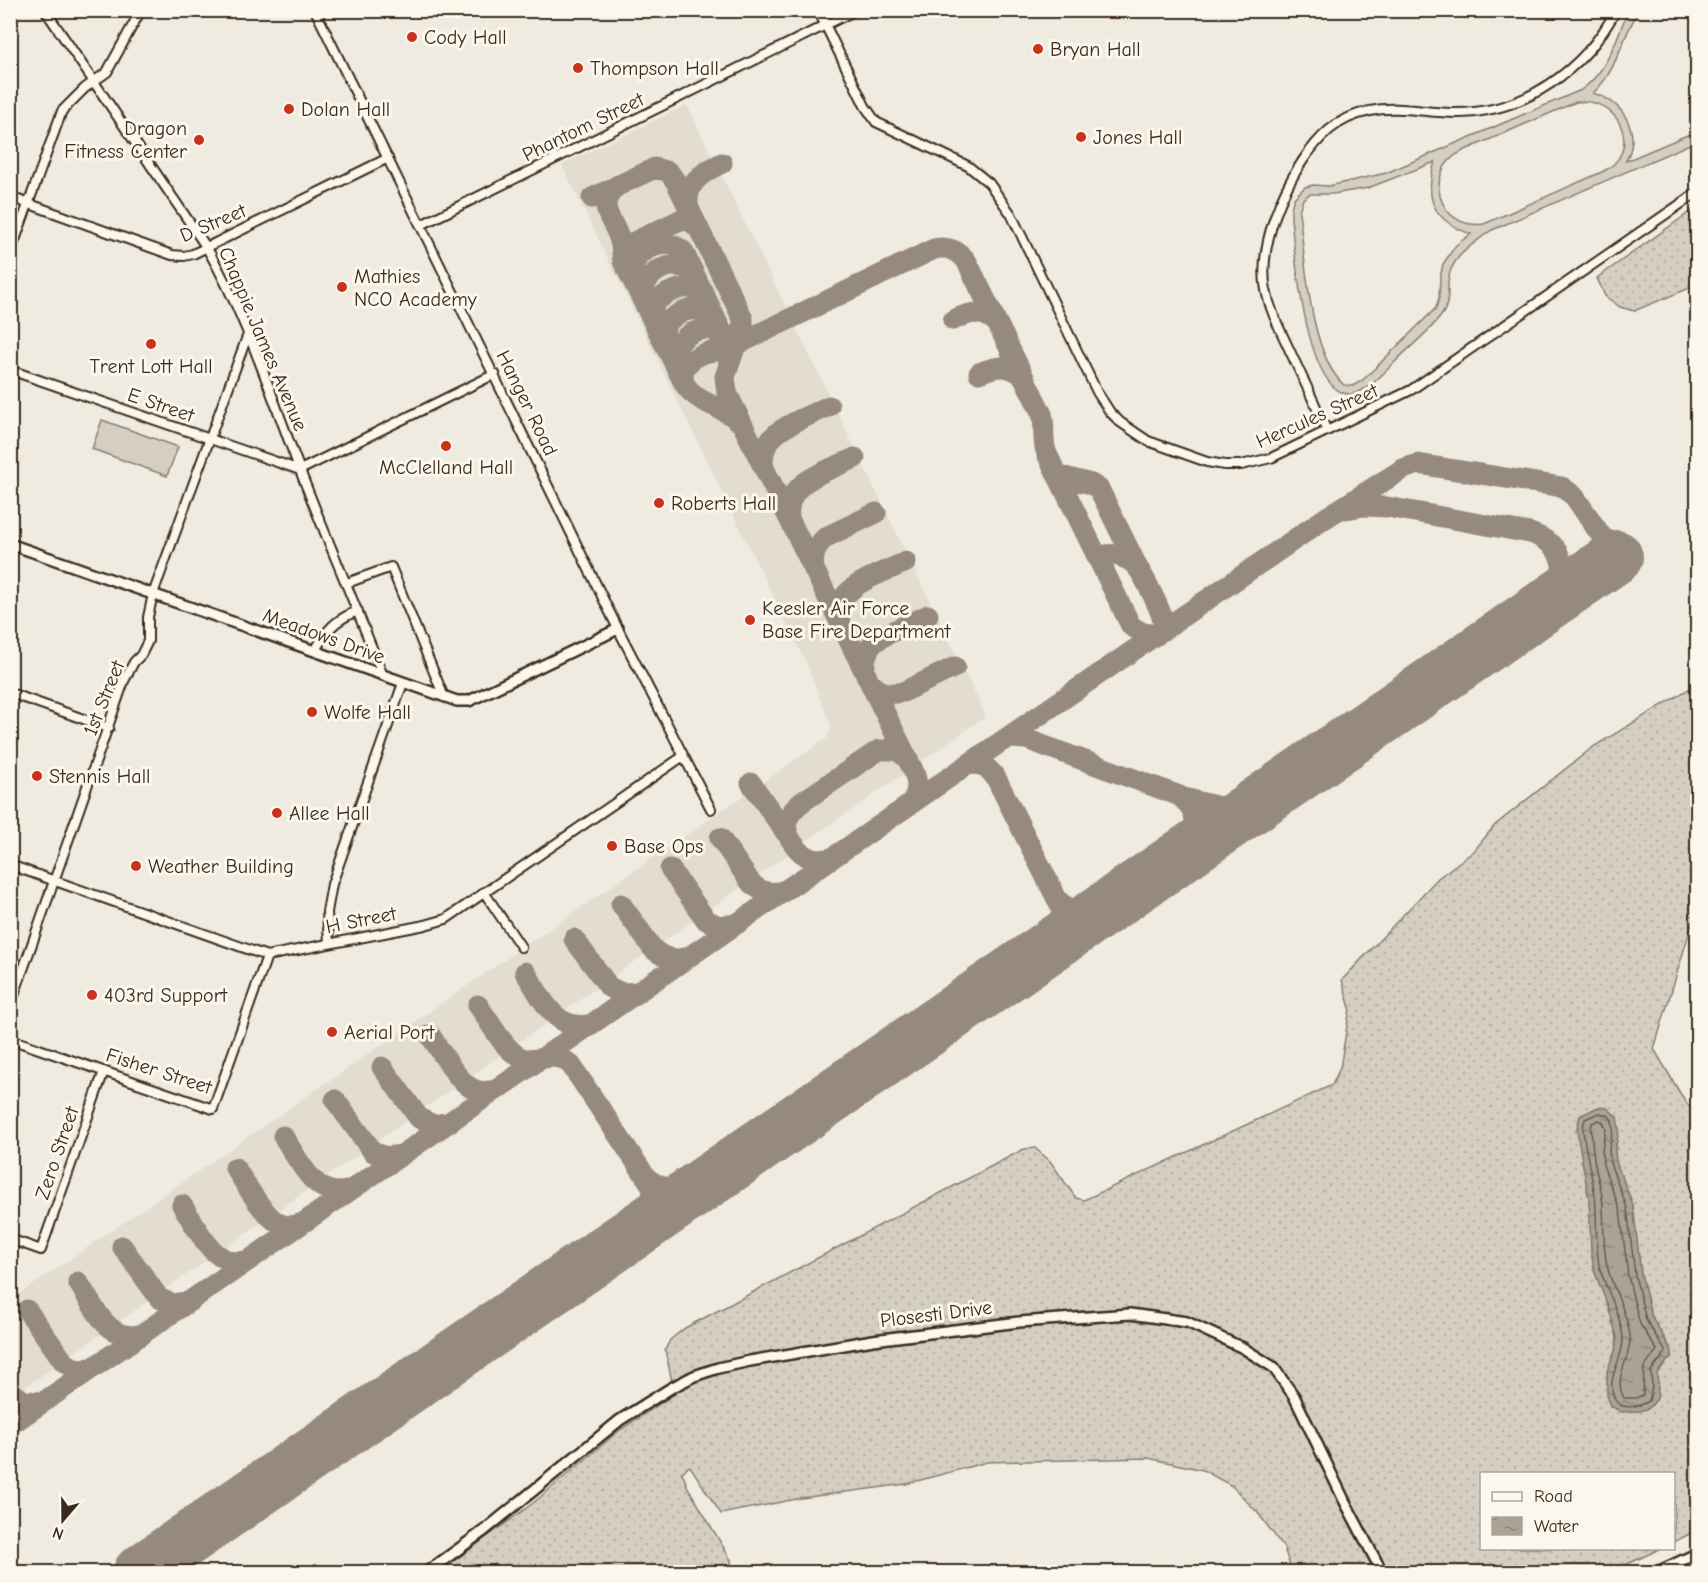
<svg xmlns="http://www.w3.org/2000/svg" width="1708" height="1583" viewBox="0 0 1708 1583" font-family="'Comic Neue',sans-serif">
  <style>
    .built { fill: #e2dcd1 }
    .grass { fill: url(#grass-dots); stroke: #887c70; stroke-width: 1.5 }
    .pitch { fill: #d5cec3; stroke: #887c70; stroke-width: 1.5; fill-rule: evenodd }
    .water { fill: url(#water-ripples); stroke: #7f7367; stroke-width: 1.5 }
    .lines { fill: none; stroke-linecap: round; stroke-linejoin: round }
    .shore { stroke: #685a4e; stroke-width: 1.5 }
    .taxiway { stroke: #968a7f; stroke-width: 21 }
    .runway { stroke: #968a7f; stroke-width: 54 }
    .minor-casing { stroke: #3b2a1e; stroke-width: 12 }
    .tertiary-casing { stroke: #3b2a1e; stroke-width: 14 }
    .minor { stroke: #fbf7ec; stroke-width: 8 }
    .tertiary { stroke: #fbf7ec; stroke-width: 9 }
    .poi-dot { fill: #c8321e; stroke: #fbf7ec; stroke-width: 2 }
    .labels { text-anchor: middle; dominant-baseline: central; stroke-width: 6; stroke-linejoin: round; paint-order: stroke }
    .poi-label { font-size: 20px; fill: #3b2a1e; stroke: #fbf7ec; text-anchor: start }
    .street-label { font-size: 20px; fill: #3b2a1e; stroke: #fbf7ec }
  </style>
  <defs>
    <pattern id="grass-dots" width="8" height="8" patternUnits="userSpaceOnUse" patternTransform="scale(1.5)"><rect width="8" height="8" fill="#d5cec3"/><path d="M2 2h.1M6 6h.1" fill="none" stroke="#b8b1a7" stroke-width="1.8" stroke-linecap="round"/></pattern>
    <pattern id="water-ripples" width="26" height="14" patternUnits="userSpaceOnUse" patternTransform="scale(1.5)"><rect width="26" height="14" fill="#aca397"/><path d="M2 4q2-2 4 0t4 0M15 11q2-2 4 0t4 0" fill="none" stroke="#8d857b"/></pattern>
  </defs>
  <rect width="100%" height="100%" fill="#f0ebe0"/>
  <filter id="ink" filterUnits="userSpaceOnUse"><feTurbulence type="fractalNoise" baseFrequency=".0167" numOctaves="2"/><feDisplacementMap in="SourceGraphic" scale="12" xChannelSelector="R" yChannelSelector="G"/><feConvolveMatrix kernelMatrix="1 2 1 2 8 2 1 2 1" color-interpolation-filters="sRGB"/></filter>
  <g filter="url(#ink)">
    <path class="built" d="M687 105 986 716 11 1397V1300L827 738 831 726 807 665 562 165Z"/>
    <path class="grass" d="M1697 207V285L1634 311 1620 307 1605 296 1597 278Z
      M1697 684V907L1654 1049 1680 1093 1697 1118V1530L1674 1542V1474H1482V1548L1660 1549 1610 1572H1292L1284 1548 1258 1513 1232 1486 1203 1470 1148 1458 987 1462 906 1484 801 1498 721 1514 690 1466 682 1472 687 1486 731 1560 732 1572H439L532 1504 620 1430 675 1394 665 1350 670 1340 685 1328 1024 1149 1035 1148 1050 1161 1076 1198 1084 1200 1332 1085 1340 1068 1350 1008 1342 980 1438 878 1474 851 1495 825 1593 747Z"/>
    <path class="pitch" d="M1628 11H1639C1621 37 1618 71 1593 93 1623 102 1642 131 1626 161L1697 131V141L1490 231C1472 245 1450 257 1448 282 1448 292 1449 304 1443 313 1431 331 1410 346 1395 362 1383 373 1368 392 1351 394 1306 397 1294 249 1291 218V208L1294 198 1305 187 1313 185 1329 186 1386 173 1581 90C1608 71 1616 39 1628 11ZM1576 102C1620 96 1644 152 1602 172L1484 224C1438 231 1421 170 1463 151ZM1435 162C1423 199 1434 221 1471 234L1456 245 1443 264 1440 278 1439 298 1436 308 1363 380 1353 386 1344 385C1309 354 1305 256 1299 211L1303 199 1310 194H1333L1368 188Z
      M102 420 178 447 167 476 92 449Z"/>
    <path class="water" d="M1598 1107 1607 1108 1617 1117 1619 1130 1615 1151 1616 1162 1633 1205 1641 1274 1649 1306 1652 1317 1672 1351V1356L1657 1373 1658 1386 1657 1399 1649 1408 1640 1411 1621 1412 1611 1406 1607 1395V1371L1615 1351 1617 1337 1608 1306 1595 1273 1591 1252 1589 1199 1578 1138 1577 1128 1580 1116Z"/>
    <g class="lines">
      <path class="shore" d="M1599 1113 1609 1116 1612 1120 1613 1130 1609 1150 1610 1163 1627 1208 1635 1275 1643 1308 1646 1320 1666 1352 1651 1371 1652 1386 1649 1401C1641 1406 1622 1411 1616 1401 1603 1380 1624 1359 1623 1339 1621 1314 1607 1292 1600 1269 1594 1245 1598 1221 1595 1196 1592 1177 1587 1157 1584 1138L1583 1128 1585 1119Z
        M1599 1120 1603 1122 1606 1129 1602 1150 1603 1165 1620 1210 1628 1276 1636 1309 1640 1324 1657 1350 1644 1368 1643 1395 1636 1398H1624C1612 1377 1632 1358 1630 1336 1627 1311 1613 1290 1607 1266 1602 1243 1605 1221 1602 1197 1601 1188 1598 1179 1596 1170 1593 1157 1592 1143 1591 1129L1592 1123Z"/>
      <path class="taxiway" d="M618 185C593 207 614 218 620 241 622 248 622 255 623 261L683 381C696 406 725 405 743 425
        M592 198 655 168 669 172 676 182 743 319V324L725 377 727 393 913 770C919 784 918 793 910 805
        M689 208C683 184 703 172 722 163
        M628 245 682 219 690 221 699 229
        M632 278C628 253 664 234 683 251L727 342 731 359
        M642 299C643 271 671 257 694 273
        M953 320C970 312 982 309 997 323
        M653 321C652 316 652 311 654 306 656 300 662 297 668 293 683 286 696 284 706 299
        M664 343 663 334 667 322C683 309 700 303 716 319
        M736 345 934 249C947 246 959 250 967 262L1042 414C1046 428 1041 440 1047 454L1131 626 1143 633 1157 635
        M673 361C674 336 706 318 725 338
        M979 373C996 366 1008 363 1023 376
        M683 381C683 375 683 370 686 366 694 355 717 346 728 354L729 364
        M764 467C756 431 804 419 829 406
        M1057 475 1091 484 1099 489 1138 568
        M1346 509 1364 506 1387 507 1530 533C1566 545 1571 573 1549 602
        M789 518C784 481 828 471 855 458
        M1101 565 1106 555C1115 553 1130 559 1136 566 1143 573 1159 607 1162 617 1164 622 1163 626 1162 631
        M814 570C812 555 816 546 826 537L876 513
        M839 621C832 586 881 574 906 562
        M865 673C864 663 865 654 872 645 880 635 915 622 928 615
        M870 682C880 693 888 695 903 692L955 667
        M1003 741 1011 738 1026 739 1180 796C1203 817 1197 832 1184 856
        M967 765C981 762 988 767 996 778L1061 907C1065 923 1068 929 1056 942
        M751 783 786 833
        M1180 797 1219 807 1261 803
        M720 838 751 883C762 893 772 895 786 890
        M834 857C817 864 803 858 793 843 781 826 786 815 802 802L879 750H897L907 758
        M670 869 706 920 719 926 737 924
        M1057 899C1069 912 1084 913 1101 911
        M621 904 653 949C665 959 674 961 689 957
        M574 939 609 987 621 993 639 992
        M525 972C542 997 555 1034 592 1024
        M478 1005C488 1019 503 1048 518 1056 537 1067 552 1047 571 1065L652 1186C654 1201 654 1213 644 1225
        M430 1035C441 1051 460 1088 479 1091 486 1092 492 1091 498 1089
        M382 1067 419 1118 433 1125 450 1122
        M335 1100 373 1152 386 1157 402 1155
        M283 1136C299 1160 316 1202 351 1190
        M235 1168C246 1183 265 1221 284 1225 291 1227 297 1225 303 1223
        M648 1179C664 1191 680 1191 699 1188
        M182 1205C198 1229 215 1272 249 1260
        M122 1246 159 1298 172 1304 191 1301
        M78 1282C93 1305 109 1345 142 1334
        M27 1310 64 1362 76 1369 93 1368
        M10 1391 24 1401 43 1402
        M10 1425 1327 517 1403 469 1418 464 1562 487 1574 496 1616 557"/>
      <path class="runway" d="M140 1572 1616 557"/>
      <defs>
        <path id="minor" d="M45 10 207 248C246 316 270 392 298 465 325 536 356 605 383 676
          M315 10 618 629 711 809
          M818 10 865 106 876 122 968 166 989 183 1011 214 1097 392 1110 412 1120 422 1148 441 1207 462 1225 465H1241L1271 458 1411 390 1698 192
          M10 197 172 255 184 256 193 254 388 158
          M421 225 856 10
          M10 254 62 111 85 88 107 72 141 10
          M10 370 300 470 495 374
          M1327 431C1315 404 1302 376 1289 349 1280 329 1270 311 1266 290 1256 241 1292 162 1329 130 1341 120 1355 114 1370 111 1398 105 1427 113 1456 113 1524 113 1585 70 1616 10
          M347 583 391 567 444 697
          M315 651C326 630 336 619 358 611
          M10 693 109 728
          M10 865 267 956 425 925 446 919 682 757
          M484 892 521 947
          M329 943 327 912 332 884 403 683
          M10 1007 124 681 134 662 141 655 148 641V617L153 594 248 334
          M10 1039 213 1109 267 956
          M10 1239 41 1250 104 1071"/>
        <path id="tertiary" d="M10 544 457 701H469L618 629
          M427 1572 485 1530 620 1420 671 1388 694 1376 718 1368 750 1361 873 1340 1019 1322 1130 1314 1187 1322 1243 1348 1273 1367 1294 1396 1344 1500 1382 1572
          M1657 1572 1698 1553"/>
      </defs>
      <use href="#minor" class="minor-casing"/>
      <use href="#tertiary" class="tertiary-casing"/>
      <use href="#minor" class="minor"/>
      <use href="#tertiary" class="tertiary"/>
    </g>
  </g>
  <g class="poi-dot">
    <circle cx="412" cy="37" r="6"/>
    <circle cx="1038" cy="49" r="6"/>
    <circle cx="578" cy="68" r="6"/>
    <circle cx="289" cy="109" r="6"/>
    <circle cx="1081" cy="137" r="6"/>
    <circle cx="199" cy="140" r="6"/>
    <circle cx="342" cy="287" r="6"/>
    <circle cx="151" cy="344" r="6"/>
    <circle cx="446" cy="446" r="6"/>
    <circle cx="659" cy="503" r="6"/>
    <circle cx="750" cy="620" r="6"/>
    <circle cx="312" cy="712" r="6"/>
    <circle cx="37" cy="776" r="6"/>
    <circle cx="277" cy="813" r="6"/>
    <circle cx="612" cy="846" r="6"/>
    <circle cx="136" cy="866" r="6"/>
    <circle cx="92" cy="995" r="6"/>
    <circle cx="332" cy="1032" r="6"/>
  </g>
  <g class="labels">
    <g class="poi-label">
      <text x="424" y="37">Cody Hall</text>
      <text x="1050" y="49">Bryan Hall</text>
      <text x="590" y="68">Thompson Hall</text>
      <text x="301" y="109">Dolan Hall</text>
      <text x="187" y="128" text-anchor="end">Dragon<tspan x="187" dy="23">Fitness Center</tspan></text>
      <text x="1093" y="137">Jones Hall</text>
      <text x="354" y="276">Mathies<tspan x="354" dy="23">NCO Academy</tspan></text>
      <text x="151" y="366" text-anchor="middle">Trent Lott Hall</text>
      <text x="446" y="467" text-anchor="middle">McClelland Hall</text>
      <text x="671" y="503">Roberts Hall</text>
      <text x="762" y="608">Keesler Air Force<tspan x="762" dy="23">Base Fire Department</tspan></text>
      <text x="324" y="712">Wolfe Hall</text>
      <text x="49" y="776">Stennis Hall</text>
      <text x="289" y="813">Allee Hall</text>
      <text x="624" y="846">Base Ops</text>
      <text x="148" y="866">Weather Building</text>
      <text x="104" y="995">403rd Support</text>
      <text x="344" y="1032">Aerial Port</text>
    </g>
    <g class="street-label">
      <text transform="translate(583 127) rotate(-26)">Phantom Street</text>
      <text transform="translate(213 223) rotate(-23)">D Street</text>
      <text transform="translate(263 339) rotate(67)">Chappie James Avenue</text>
      <text transform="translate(527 403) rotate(64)">Hanger Road</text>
      <text transform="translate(161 405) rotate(19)">E Street</text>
      <text transform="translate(1317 416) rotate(-24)">Hercules Street</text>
      <text transform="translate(324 636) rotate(20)">Meadows Drive</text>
      <text transform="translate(104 698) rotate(-68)">1st Street</text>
      <text transform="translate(361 920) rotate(-11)">H Street</text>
      <text transform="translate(159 1071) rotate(18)">Fisher Street</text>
      <text transform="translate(57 1153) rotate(-71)">Zero Street</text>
      <text transform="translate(936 1314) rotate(-7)">Plosesti Drive</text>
    </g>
  </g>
  <rect width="1708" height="1583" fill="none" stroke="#fbf7ec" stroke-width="36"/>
  <rect x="18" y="18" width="1672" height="1547" fill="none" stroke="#3b2a1e" stroke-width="2" filter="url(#ink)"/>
  <rect x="1480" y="1472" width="195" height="78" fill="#fbf7ec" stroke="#aea59a" stroke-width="1.5"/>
  <rect x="1492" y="1492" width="30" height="9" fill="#fbf7ec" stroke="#aea59a" stroke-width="1.5"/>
  <text x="1534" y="1502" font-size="18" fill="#3b2a1e">Road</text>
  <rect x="1492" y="1517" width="30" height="18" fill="url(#water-ripples)" stroke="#aea59a" stroke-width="1.5"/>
  <text x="1534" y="1532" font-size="18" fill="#3b2a1e">Water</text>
  <g transform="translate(63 1520) rotate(200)" stroke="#fbf7ec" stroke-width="4.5" paint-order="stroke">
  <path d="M0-4.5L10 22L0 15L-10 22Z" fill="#3b2a1e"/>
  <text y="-9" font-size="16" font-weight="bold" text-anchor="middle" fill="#3b2a1e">N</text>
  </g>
</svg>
